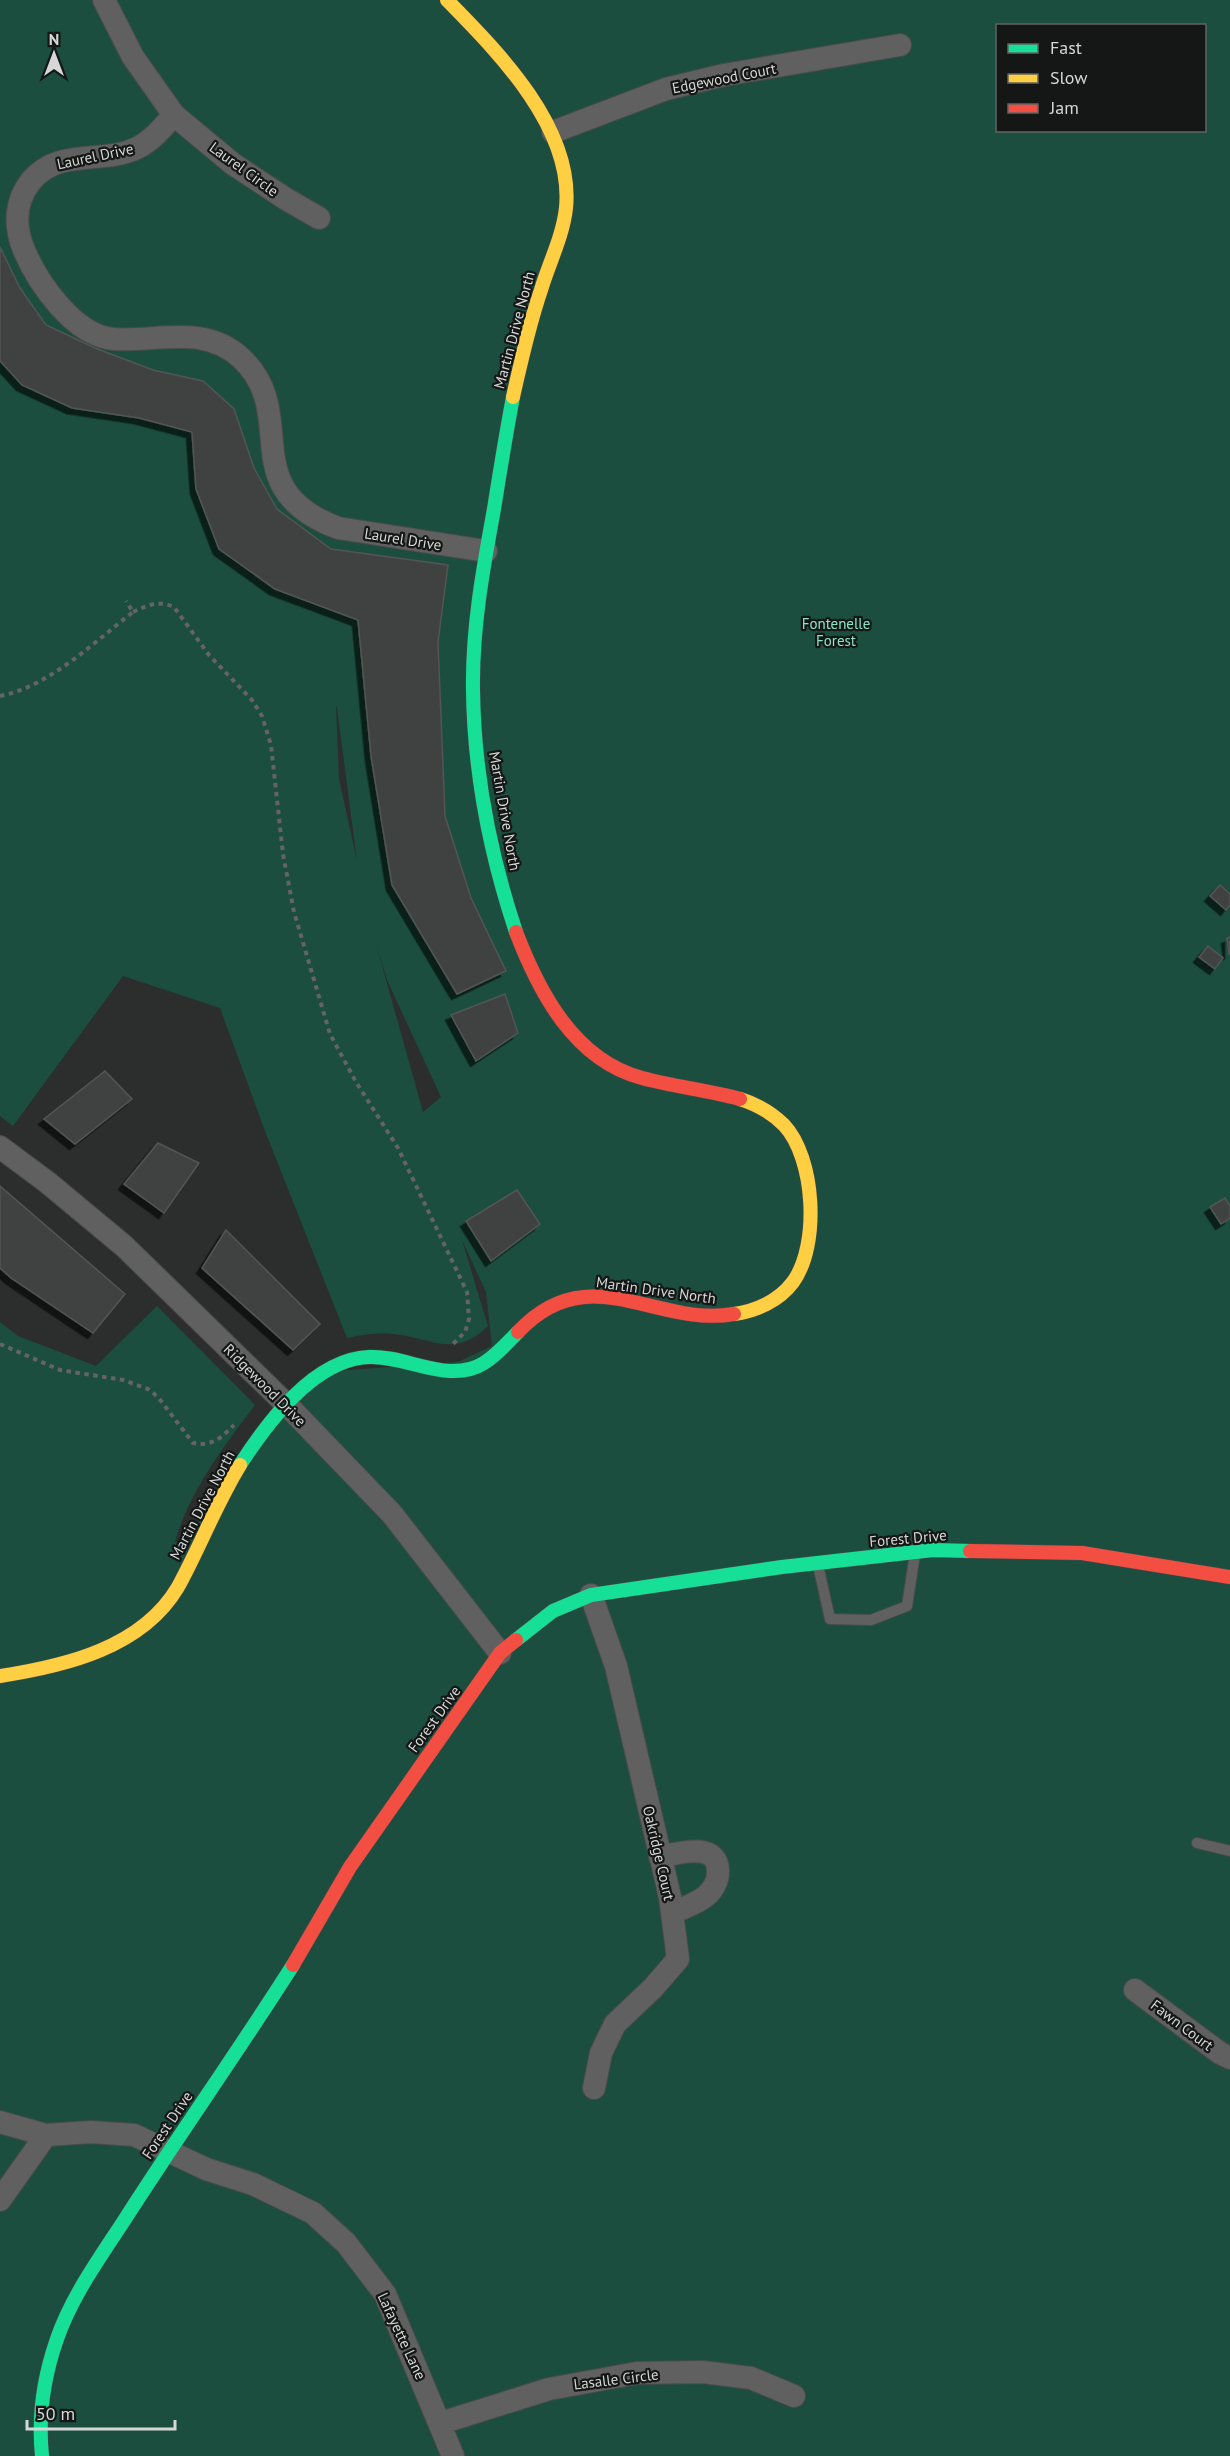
<svg xmlns="http://www.w3.org/2000/svg" width="1230" height="2456" viewBox="0 0 1230 2456" font-family="'PT Sans',sans-serif">
  <style>
    .green { fill: #1b4e3f; fill-rule: evenodd }
    .building { fill: #414343; stroke: #525554; stroke-width: 1.5; filter: url(#shadow) }
    .lines { fill: none; stroke-linecap: round; stroke-linejoin: round }
    .lane-casing { stroke: #4a4c4b; stroke-width: 12 }
    .street-casing { stroke: #4a4c4b; stroke-width: 24 }
    .fast-casing { stroke: #4a4c4b; stroke-width: 15 }
    .slow-casing { stroke: #4a4c4b; stroke-width: 15 }
    .jam-casing { stroke: #4a4c4b; stroke-width: 15 }
    .path { stroke: #636463; stroke-width: 4; stroke-dasharray: 4.5 4.5; stroke-linecap: butt }
    .lane { stroke: #5f605f; stroke-width: 10 }
    .street { stroke: #5f605f; stroke-width: 22 }
    .fast { stroke: #16e098; stroke-width: 14 }
    .slow { stroke: #ffcf43; stroke-width: 14 }
    .jam { stroke: #f24e42; stroke-width: 14 }
    .labels { text-anchor: middle; dominant-baseline: central; stroke-width: 4.5; stroke-linejoin: round; paint-order: stroke }
    .street-label { font-size: 15px; fill: #d5d8d6; stroke: #151716 }
    .park-label { font-size: 15px; fill: #8ae5c5; stroke: #151716 }
  </style>
  <defs>
    <filter id="shadow"><feDropShadow dx="-5.5" dy="5.5" stdDeviation="0" flood-color="#0009"/></filter>
  </defs>
  <rect width="100%" height="100%" fill="#2b2e2d"/>
  <path class="green" d="M0 0H1230V2456H0V1322L18 1336 96 1366 157 1306 255 1405C224 1446 189 1492 175 1542H184L308 1373 458 1362 492 1346 486 1292 462 1240 488 1326C455 1359 431 1338 393 1334 377 1332 362 1335 347 1338L265 1131 220 1008 123 976 13 1126 0 1116ZM998 26H1204V130H998ZM336 706 337 708 357 861 339 779ZM376 944 387 980 441 1097 423 1112Z"/>
  <path class="building" d="M0 247 20 288 46 325 95 348 153 370 203 381 234 409 254 468 277 509 331 549 448 565 438 642 445 816 471 898 506 971 457 994 392 885 371 756 358 620 275 589 219 549 196 489 192 432 139 418 72 408 22 385 0 361Z
    M1220 885 1230 894V905L1226 910 1210 896Z
    M1230 937V953L1229 954 1227 938Z
    M1208 946 1223 958 1215 969 1199 957Z
    M505 994 518 1033 476 1061 451 1015Z
    M105 1071 132 1099 75 1144 44 1119Z
    M158 1143 199 1163 164 1213 124 1184Z
    M0 1186 125 1294 93 1333 11 1278 0 1268Z
    M517 1190 540 1224 491 1261 466 1221Z
    M1225 1198 1230 1206V1218L1221 1224 1210 1207Z
    M226 1230 320 1324 293 1350 202 1268Z"/>
  <g class="lines">
    <defs>
      <path id="lane" d="M818 1565 830 1619 871 1620 907 1606 915 1554
        M1197 1843 1230 1851"/>
      <path id="street" d="M104 0 133 57 174 115 233 164 286 199 319 218
        M174 115C163 127 152 141 137 148 102 165 59 147 31 181 15 201 14 226 24 250 38 283 74 336 114 339 158 342 204 324 241 358 302 415 232 488 338 528L486 551
        M553 132 666 89 724 75 900 45
        M0 1147 47 1182 124 1246 287 1405 392 1514 500 1653
        M591 1595 616 1666 670 1897 678 1959 653 1988 615 2024 601 2053 594 2088
        M660 1857C678 1853 719 1841 718 1872 718 1881 713 1890 706 1896 696 1904 683 1908 672 1913
        M1135 1990 1220 2053 1230 2058
        M0 2122 46 2135
        M0 2200 46 2135 91 2132 134 2135 206 2169 253 2184 313 2213 346 2243 385 2294 453 2456
        M441 2423 549 2389 637 2373 703 2372 751 2378 794 2396"/>
      <path id="fast" d="M513 397C506 434 500 471 494 509 483 569 472 629 473 690 474 772 490 854 516 932
        M240 1465C267 1423 314 1359 369 1357 406 1355 449 1385 484 1363 497 1355 507 1343 518 1332
        M516 1640 553 1611 591 1595 782 1567 933 1550 970 1551
        M42 2456C38 2417 44 2376 57 2339 72 2295 102 2255 127 2216 181 2132 239 2050 293 1965"/>
      <path id="slow" d="M447 0C498 52 574 128 566 208 563 236 549 263 541 290 529 325 521 361 513 397
        M734 1314C756 1311 779 1301 793 1282 820 1245 815 1158 784 1125 772 1113 756 1104 740 1099
        M0 1676C65 1666 142 1648 178 1587 200 1547 216 1504 240 1465"/>
      <path id="jam" d="M516 932C539 992 574 1060 642 1078 675 1087 708 1090 740 1099
        M518 1332C589 1256 656 1328 734 1314
        M970 1551 1082 1553 1230 1577
        M293 1965 350 1867 500 1653 516 1640"/>
    </defs>
    <use href="#lane" class="lane-casing"/>
    <use href="#street" class="street-casing"/>
    <use href="#fast" class="fast-casing"/>
    <use href="#slow" class="slow-casing"/>
    <use href="#jam" class="jam-casing"/>
    <path class="path" d="M133 612C148 605 158 600 174 607L209 655 252 700 262 716 271 745 283 854 294 912 330 1034 356 1082 398 1148 467 1292 469 1319 465 1332 452 1345
      M0 696C50 686 93 643 133 612L126 601
      M0 1344 60 1370 123 1380 148 1389 158 1397 193 1443C212 1447 222 1437 234 1425"/>
    <use href="#lane" class="lane"/>
    <use href="#street" class="street"/>
    <use href="#fast" class="fast"/>
    <use href="#slow" class="slow"/>
    <use href="#jam" class="jam"/>
  </g>
  <g class="labels">
    <g class="street-label">
      <text transform="translate(724 78) rotate(-11)">Edgewood Court</text>
      <text transform="translate(95 156) rotate(-12)">Laurel Drive</text>
      <text transform="translate(244 169) rotate(36)">Laurel Circle</text>
      <text transform="translate(514 330) rotate(-75)">Martin Drive North</text>
      <text transform="translate(403 539) rotate(9)">Laurel Drive</text>
      <text transform="translate(505 811) rotate(80)">Martin Drive North</text>
      <text transform="translate(656 1290) rotate(8)">Martin Drive North</text>
      <text transform="translate(265 1385) rotate(45)">Ridgewood Drive</text>
      <text transform="translate(202 1505) rotate(-62)">Martin Drive North</text>
      <text transform="translate(908 1538) rotate(-5)">Forest Drive</text>
      <text transform="translate(434 1719) rotate(-54)">Forest Drive</text>
      <text transform="translate(659 1853) rotate(77)">Oakridge Court</text>
      <text transform="translate(1182 2025) rotate(37)">Fawn Court</text>
      <text transform="translate(167 2125) rotate(-56)">Forest Drive</text>
      <text transform="translate(402 2336) rotate(65)">Lafayette Lane</text>
      <text transform="translate(616 2379) rotate(-7)">Lasalle Circle</text>
    </g>
    <g class="park-label">
      <text x="836" y="623">Fontenelle<tspan x="836" dy="17">Forest</tspan></text>
    </g>
  </g>
  <rect x="996" y="24" width="210" height="108" fill="#151716" stroke="#626463" stroke-width="1.5"/>
  <rect x="1008" y="44" width="30" height="9" fill="#16e098" stroke="#626463" stroke-width="1.5"/>
  <text x="1050" y="54" font-size="18" fill="#d5d8d6">Fast</text>
  <rect x="1008" y="74" width="30" height="9" fill="#ffcf43" stroke="#626463" stroke-width="1.5"/>
  <text x="1050" y="84" font-size="18" fill="#d5d8d6">Slow</text>
  <rect x="1008" y="104" width="30" height="9" fill="#f24e42" stroke="#626463" stroke-width="1.5"/>
  <text x="1050" y="114" font-size="18" fill="#d5d8d6">Jam</text>
  <g transform="translate(54 54)" stroke="#151716" stroke-width="4.5" paint-order="stroke">
  <path d="M0-4.5L10 22L0 15L-10 22Z" fill="#d5d8d6"/>
  <text y="-9" font-size="16" font-weight="bold" text-anchor="middle" fill="#d5d8d6">N</text>
  </g>
  <path d="M27 2420v9h148v-9" fill="none" stroke="#d5d8d6" stroke-width="3"/>
  <text x="36" y="2420" font-size="18" fill="#d5d8d6" stroke="#151716" stroke-width="4.5" paint-order="stroke">50 m</text>
</svg>
